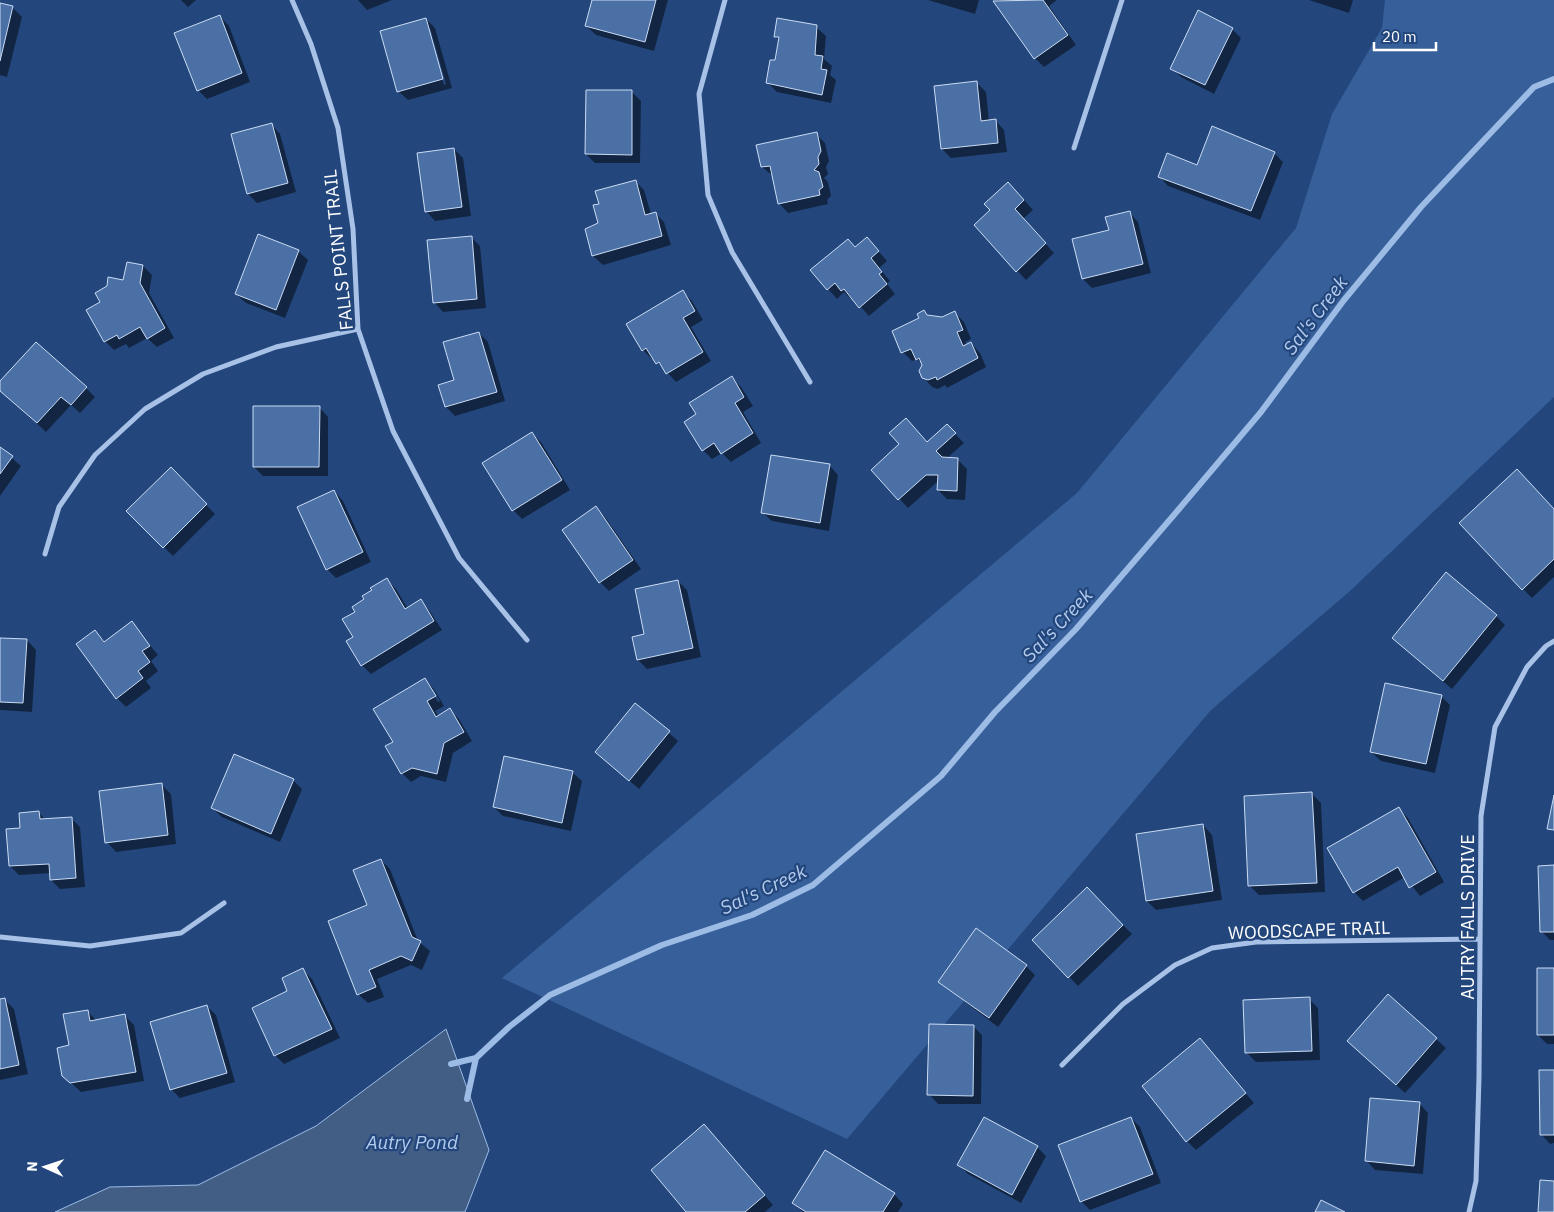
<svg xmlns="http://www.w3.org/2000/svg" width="1554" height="1212" viewBox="0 0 1554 1212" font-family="'IBM Plex Sans',sans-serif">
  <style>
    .green { fill: #37609a }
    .water { fill: #435e85; stroke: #9cbce6 }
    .shadow { fill: #0007; fill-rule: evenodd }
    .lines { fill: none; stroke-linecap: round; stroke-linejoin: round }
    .stream { stroke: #9cbce6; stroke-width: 6 }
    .building { fill: #4b70a6; stroke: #cbdcf4 }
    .street { stroke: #a8c1e6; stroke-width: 5 }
    .labels { text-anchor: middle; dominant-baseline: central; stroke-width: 4.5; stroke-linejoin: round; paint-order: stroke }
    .street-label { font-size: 18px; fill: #fff; stroke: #23477d }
    .water-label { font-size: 19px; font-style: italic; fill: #b3cbed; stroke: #23477d }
  </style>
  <rect width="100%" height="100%" fill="#23477d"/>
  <path class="green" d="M1385 0H1554V397L1350 591 1211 710 847 1139 502 978 1077 493 1296 228 1332 114 1382 28Z"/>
  <path class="water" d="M446 1029 489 1150 465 1212H55L110 1187 198 1185 316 1126Z"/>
  <path class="shadow" d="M181 0H196L188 7Z
    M358 0H392L367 10Z
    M593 0H668L654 51 596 35 586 26Z
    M928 0H979L975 14Z
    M997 0H1057L1049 6 1076 45 1044 67 1035 58Z
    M1309 0H1353L1349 13Z
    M0 4 13 8 22 17 7 77 0 75Z
    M220 16 229 26 250 82 207 99 198 90Z
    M426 19 435 28 452 88 408 100 398 91ZM428 28H430L446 84 444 85Z
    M816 27 826 36 824 59 832 66 830 75 836 80 831 103 777 92 767 82 776 62 779 40 775 36Z
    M1232 29 1241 38 1214 94 1181 77 1172 68Z
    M977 83 986 92 989 121 995 120 1004 130 1007 152 951 158 942 149Z
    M632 92 641 101 640 163H595L586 154Z
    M271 124 280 134 296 192 257 203 248 194Z
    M816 134 825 143 829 161 826 167 828 174 824 178 828 182 831 196 827 200 828 204 788 213 779 203 773 176 762 167Z
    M454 149 463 158 471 216 435 221 426 211Z
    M1274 153 1283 162 1260 220 1168 186 1159 176 1198 166Z
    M635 181 644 190 651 214 655 213 664 222 671 245 603 265 593 256 586 230 600 224V205Z
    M1017 192 1033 210 1023 219 1054 253 1026 280 975 225Z
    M1129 212 1138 222 1151 273 1092 288 1083 279 1073 240 1110 231Z
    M471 237 480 246 486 308 443 312 434 302Z
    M867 238 887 261 879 268 890 281 887 284 895 294 869 316 853 298 851 299 844 292 837 299 812 271 856 248Z
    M298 251 308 260 285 318 246 303 236 294Z
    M143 266 152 275 149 293 174 338 157 347 147 338 129 348 126 344 114 350 105 341 101 303Z
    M683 292 692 301 703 320 691 327 711 361 676 382 654 358 652 359 643 350Z
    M924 312 929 317 942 319 955 313 964 322 971 339 965 342 967 345 971 343 980 353 986 367 947 388 945 385 938 389 932 387 923 377V365L917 359 912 361 903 352Z
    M479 333 488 342 505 401 455 416 446 407Z
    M732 378 741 387 753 406 743 412 761 443 731 462 722 453 712 459 703 450 698 415Z
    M0 383 86 388 95 397 80 413 71 405 46 432 0 389Z
    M319 407 328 417V476H263L254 467Z
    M947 426 964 443 946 459H957L967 469 965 500 947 499 938 490 939 483H936L908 508 873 470 928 443Z
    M531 433 541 442 570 490 522 519 513 510 484 463Z
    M0 448 21 466 0 496Z
    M829 465 838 475 829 531 772 521 762 512Z
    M171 469 215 514 173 556 128 511Z
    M334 491 343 501 371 562 336 578 327 569Z
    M596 508 605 517 641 569 609 591 600 582Z
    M1554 511V577L1532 598 1523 589Z
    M386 579 396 589 408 609 420 601 429 610 442 630 371 674 362 665 355 637 356 612Z
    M678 581 687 590 701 657 647 669 638 660 633 638 646 635Z
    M1496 616 1505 625 1452 689 1393 638Z
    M132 623 158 655 151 661 158 671 146 681 151 688 126 707 117 698 95 631 105 642Z
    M0 639 27 640 36 650 32 712 0 710Z
    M425 680 434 689 444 706 435 711 439 717 450 710 459 719 472 741 453 753 446 782 421 776 411 782 402 773 394 742ZM430 689H433L440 701 438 702Z
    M1441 696 1450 705 1435 773 1381 761 1371 752Z
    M636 704 678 741 639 789 596 752Z
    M572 772 582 781 571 831 503 816 494 807Z
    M293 780 302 789 280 842 222 817 212 808Z
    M161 784 171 794 176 844 116 852 107 842Z
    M1311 793 1321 803 1325 892 1259 895 1250 886Z
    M1399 809 1408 818 1444 882 1420 896 1405 877 1363 901 1354 892Z
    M39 813 46 820 71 818 80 827 85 887 60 889 51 880V873L19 875 10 866 21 829Z
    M1203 825 1212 835 1222 900 1156 910 1147 901Z
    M381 860 390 869 418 941 430 951 422 970 411 965 377 979 384 997 368 1003 358 994Z
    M1554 866V940H1550L1541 931Z
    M1087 889 1132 934 1078 986 1034 940Z
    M1026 966 1035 975 998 1027 939 982Z
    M303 970 312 979 340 1038 284 1064 275 1055 289 992Z
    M1554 970V1044H1547L1538 1035Z
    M1388 996 1446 1048 1405 1093 1358 1050Z
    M1309 999 1318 1008 1320 1060 1256 1062 1246 1052Z
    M5 1000 14 1009 28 1074 0 1080V1001Z
    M207 1006 216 1015 235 1082 180 1098 171 1089Z
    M87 1011 97 1021 125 1016 134 1025 144 1081 81 1092 63 1075 70 1046Z
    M973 1026 982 1035 981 1104H938L929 1094Z
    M1200 1040 1254 1103 1196 1150 1187 1141Z
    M1554 1071V1143L1550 1144 1541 1134Z
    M1419 1103 1428 1113 1423 1174 1375 1170 1366 1160Z
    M1131 1118 1140 1127 1161 1183 1090 1210 1081 1201Z
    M713 1135 773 1205 765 1212H688Z
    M1037 1147 1046 1156 1021 1203 968 1174 959 1165Z
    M894 1194 903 1204 898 1212H803L794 1203Z"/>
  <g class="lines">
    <path class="stream" d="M476 1058 509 1027 550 995 662 945 752 915 813 885 941 776 995 712 1076 629 1179 509 1261 412 1344 300 1421 207 1534 87 1554 79
      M451 1064 476 1058
      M467 1099 476 1058"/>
  </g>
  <path class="building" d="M592 0H656L645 42 585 26Z
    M1043 0 1068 35 1034 59 993 1Z
    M0 3 13 6 0 61Z
    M1198 10 1233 28 1205 85 1170 69Z
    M220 15 242 73 197 91 174 33Z
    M426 18 443 79 397 92 380 31Z
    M777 18 817 25 815 55 823 56 821 69 827 70 822 95 766 83 770 60H775L779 37H774Z
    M977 81 981 121 996 119 998 143 941 149 934 86Z
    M586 90H632V155L585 154Z
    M272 123 288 183 247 194 231 134Z
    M1212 126 1275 152 1251 211 1158 177 1167 153 1197 165Z
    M817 132 821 151 818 157 819 164 814 170 819 172 823 187 819 190 820 195 778 204 770 166 761 167 756 145Z
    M454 148 462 207 425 212 417 153Z
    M636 180 645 215 656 212 662 236 592 256 585 229 598 223 593 205 599 204 595 191Z
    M1008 182 1024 200 1015 209 1046 243 1016 272 974 225 990 210 984 204Z
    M1130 211 1143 264 1082 279 1072 239 1109 230 1105 217Z
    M258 234 299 250 276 310 235 294Z
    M472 236 477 299 433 303 427 240Z
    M867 237 879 251 871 258 882 272 879 274 887 284 859 308 844 289 841 291 835 283 827 290 810 270 848 239 855 247Z
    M127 262 143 265 140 283 165 328 147 339 140 327 119 339 117 335 104 342 86 310 100 302 95 293 107 286 108 277 123 280Z
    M683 290 695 311 683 318 703 352 666 374 659 362 656 364 646 348 642 351 626 324Z
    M924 310 927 315 942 317 955 311 963 330 957 332 963 346 971 342 978 358 937 380 936 377 928 380 922 378 919 371 922 365 919 358 916 360 911 349 901 353 892 331 919 318 917 314Z
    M479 332 497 392 445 407 438 385 454 380 443 342Z
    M36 342 87 387 71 405 61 397 37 423 0 391V381Z
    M732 376 744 397 735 403 753 433 721 454 714 443 702 451 684 422 696 414 689 403Z
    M253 406H320L319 467H253Z
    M906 418 927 442 947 424 956 433 936 451 942 457 958 458 957 491 937 490 938 475H926L898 500 871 470 899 444 889 433Z
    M532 432 562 480 512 511 482 463Z
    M0 447 13 456 0 474Z
    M771 455 830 464 820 523 761 513Z
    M171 467 207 504 163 548 126 511Z
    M1517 469 1554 509V559L1522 590 1459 523Z
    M334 490 363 552 326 570 297 507Z
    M596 506 633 560 599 583 562 530Z
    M1446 572 1497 615 1443 681 1392 638Z
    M387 578 405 609 421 599 434 621 361 666 346 641 353 637 342 619 355 612 352 607 364 599 362 596 372 590 370 588Z
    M678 580 693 648 637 660 632 637 644 634 635 589Z
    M132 621 150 646 142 651 150 662 138 671 143 678 116 699 76 644 95 630 104 642Z
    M0 638 27 639 23 703 0 702Z
    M425 678 436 696 427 701 436 717 450 708 464 732 444 743 437 774 412 768 401 774 385 746 393 742 373 709Z
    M1385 683 1442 695 1426 764 1370 752Z
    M635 703 670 731 629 781 595 752Z
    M234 754 294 779 271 834 211 808Z
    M504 756 573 771 562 823 493 807Z
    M162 783 168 835 105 843 99 791Z
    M1312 792 1317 883 1248 886 1244 796Z
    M1554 795V830L1547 829Z
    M1399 807 1436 872 1409 888 1398 867 1353 893 1327 848Z
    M39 811 40 819 72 817 76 878 50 880 49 864 9 866 6 829 20 828 19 813Z
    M1203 824 1213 891 1146 901 1136 834Z
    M381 859 412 937 421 941 412 961 401 956 369 970 376 987 357 995 328 921 367 905 353 870Z
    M1554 865V932H1540L1538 866Z
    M1087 887 1123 925 1068 978 1032 940Z
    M976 928 1027 965 989 1018 938 982Z
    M303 968 332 1029 274 1056 252 1008 287 991 282 978Z
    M1537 968H1554V1035H1537Z
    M1388 994 1437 1038 1396 1085 1347 1041Z
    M1310 997 1312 1051 1245 1053 1243 1000Z
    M5 998 19 1065 0 1069V999Z
    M207 1005 227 1073 170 1090 150 1022Z
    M88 1010 90 1021 125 1014 136 1072 70 1083 62 1076 57 1048 69 1045 63 1014Z
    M929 1024 974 1025 973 1096 927 1095Z
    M1200 1038 1246 1093 1186 1142 1142 1086Z
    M1539 1070H1554V1135H1540Z
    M1370 1098 1420 1102 1414 1166 1365 1161Z
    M984 1117 1038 1146 1012 1195 957 1165Z
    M1131 1117 1153 1174 1080 1202 1058 1145Z
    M704 1124 765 1195 745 1212H686L651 1170Z
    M825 1150 895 1193 883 1212H806L792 1203Z
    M1540 1180 1554 1181V1212H1538Z
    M1321 1200 1345 1212H1315Z"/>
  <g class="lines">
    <path class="street" d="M292 0 311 44 338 128 353 229 358 329 393 431 459 558 527 640
      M725 0 699 94 708 195 732 252 810 382
      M1074 148 1122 0
      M45 554 59 507 95 455 145 409 203 374 276 347 358 329
      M0 937 90 946 181 933 224 903
      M1062 1065 1123 1004 1175 965 1212 948 1256 942 1480 939
      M1469 1212 1476 1181 1479 1077 1481 816 1495 727 1527 667 1546 646 1554 641"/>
  </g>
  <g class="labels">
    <g class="street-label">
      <text transform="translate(338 250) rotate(-96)">FALLS POINT TRAIL</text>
      <text transform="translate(1467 917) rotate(-90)">AUTRY FALLS DRIVE</text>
      <text transform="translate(1309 930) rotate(-2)">WOODSCAPE TRAIL</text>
    </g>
    <g class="water-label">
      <text transform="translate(1315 315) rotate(-53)">Sal's Creek</text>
      <text transform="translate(1057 625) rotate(-47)">Sal's Creek</text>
      <text transform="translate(763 889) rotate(-25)">Sal's Creek</text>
      <text x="412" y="1142">Autry Pond</text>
    </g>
  </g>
  <g transform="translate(45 1167) rotate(273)" stroke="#23477d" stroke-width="4" paint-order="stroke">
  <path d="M0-4L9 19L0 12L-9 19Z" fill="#ffffff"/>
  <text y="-8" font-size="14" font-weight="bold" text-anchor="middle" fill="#ffffff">N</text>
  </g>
  <path d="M1374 42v8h62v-8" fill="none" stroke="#ffffff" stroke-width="2.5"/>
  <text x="1382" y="42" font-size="15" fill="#ffffff" stroke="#23477d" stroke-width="4" paint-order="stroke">20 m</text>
</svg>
